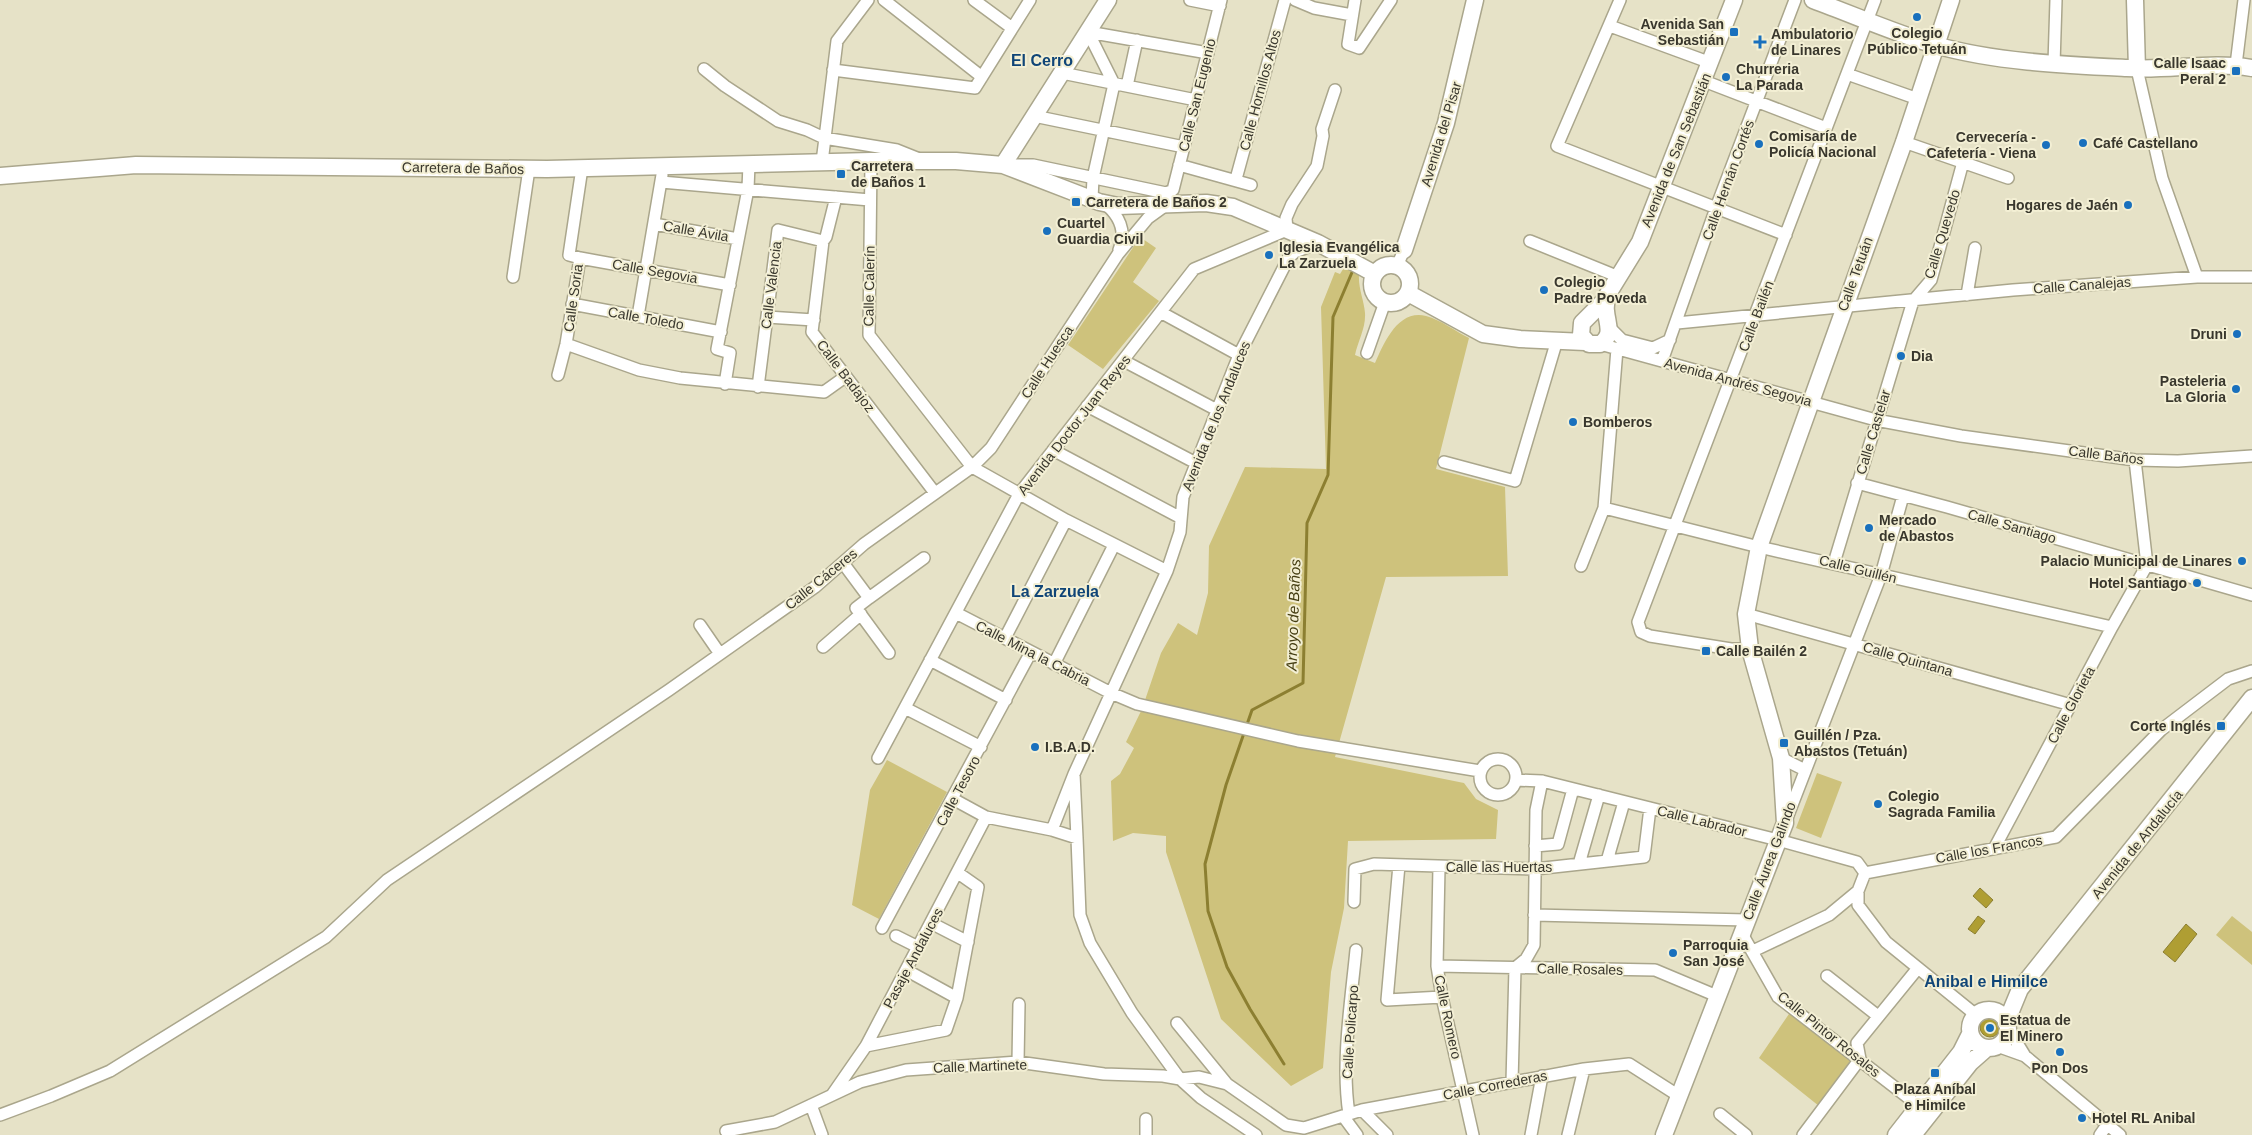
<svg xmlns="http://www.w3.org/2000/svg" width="2252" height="1135" viewBox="0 0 2252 1135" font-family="Helvetica,sans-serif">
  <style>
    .green { fill: #cec27c }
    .water { fill: #af9e33; stroke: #8c7f31 }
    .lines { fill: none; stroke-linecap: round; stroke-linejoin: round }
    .stream { stroke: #8c7f31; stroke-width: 3 }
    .street-casing { stroke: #aaa68c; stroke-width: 14 }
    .secondary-casing { stroke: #aaa68c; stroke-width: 19 }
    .street { stroke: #fff; stroke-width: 11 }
    .secondary { stroke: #fff; stroke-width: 16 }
    .poi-dot { fill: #1970bd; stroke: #f3efd4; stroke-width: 2 }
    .labels { text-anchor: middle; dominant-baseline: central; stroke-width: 4; stroke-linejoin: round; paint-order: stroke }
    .poi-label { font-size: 14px; font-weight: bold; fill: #39372d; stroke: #f3efd4; text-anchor: start }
    .street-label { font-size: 14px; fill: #39372d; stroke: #f3efd4 }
    .water-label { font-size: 15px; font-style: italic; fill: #443d11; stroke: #f3efd4 }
    .quarter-label { font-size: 16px; font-weight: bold; fill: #104577; stroke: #f3efd4 }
  </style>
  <rect width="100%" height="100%" fill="#e6e2c7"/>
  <path class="green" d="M1140 237 1156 248 1133 282 1159 301 1103 369 1068 345Z
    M1345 266 1359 274C1358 288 1364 300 1365 313 1366 328 1358 341 1355 355L1375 363C1384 343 1398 309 1426 316 1441 320 1455 331 1469 338L1436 469 1505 487 1508 576 1386 577 1335 757 1464 783 1476 799 1498 810 1496 839 1348 841 1344 908 1331 972 1323 1068 1291 1086 1221 1019 1166 852V836L1133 833 1113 841 1111 781 1120 774 1134 748 1126 742 1142 709 1161 653 1178 623 1197 635 1208 593 1209 546 1245 467 1326 469 1321 307 1335 272 1340 274Z
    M887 760 947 792 879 919 852 905 870 790Z
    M1817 773 1842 782 1821 838 1796 828Z
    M2232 916 2252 932V965L2216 935Z
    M1791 1011 1852 1060 1819 1106 1759 1058Z"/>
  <path class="water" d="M1980 888 1993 900 1986 908 1973 896Z
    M1978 916 1985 921 1975 934 1968 929Z
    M2186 924 2197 934 2175 962 2163 952Z
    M1980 1027a10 10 0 1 1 20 0a10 10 0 1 1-20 0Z"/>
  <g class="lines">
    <path class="stream" d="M1284 1064 1250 1009 1227 967 1208 911 1205 864 1226 785 1252 710 1303 683 1307 523 1328 475 1333 317 1353 270"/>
    <defs>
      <path id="street" d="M884 0 982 77
        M974 0 1012 28
        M1190 0 1220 6
        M1295 0 1314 8 1352 15
        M1355 0 1348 44 1359 48 1391 0
        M1620 0 1557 146 1786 235
        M1610 26 1711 63
        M1088 32 1114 84 1093 178 1092 199
        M1088 32 1208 53
        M2054 64 2056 0
        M2236 65 2244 0
        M704 69 725 86 778 121 807 130 824 138 897 150 917 158
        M2137 69 2162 178 2197 277
        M833 70 975 88 1030 0
        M1062 73 1196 100
        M1847 74 1918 99
        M1704 81 1826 128
        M1127 86 1137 40
        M1034 116 1184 147
        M1904 142 2008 178
        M871 161 869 335 972 467 1066 520 1167 571
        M822 162 837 41 868 0
        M1011 165H1033L1166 193 1173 190 1221 0
        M1179 165 1251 185
        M1236 179 1285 0
        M661 182 870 200
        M836 197 826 237 823 241 812 332 935 493
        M1104 203C1119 215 1127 231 1119 250
        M654 224 738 239
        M1530 241 1619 277
        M580 258 730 285
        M1397 266 1404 250
        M513 277 529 169
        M1967 295 1975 248
        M572 304 721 332
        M1162 313 1239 355
        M638 316 662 175
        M767 317 814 320
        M1677 323 2013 290 2197 277H2252
        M1609 327 1622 340 1653 348 1670 340
        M566 344 639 370 680 378 824 392 845 377
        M1600 344 1876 420 1961 436 2135 460 2178 461 2252 456
        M1367 353 1385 302
        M1124 361 1217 410
        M1662 361 1716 208 1795 0
        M558 375 566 344 580 258 569 255 582 168
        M725 384 730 353 717 349 748 189 749 164
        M758 387 778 230 823 241
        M1087 406 1196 463
        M1053 450 1181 518
        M2135 460 2147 565
        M1444 462 1515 481 1557 340
        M1857 483 1947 507 2252 595
        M1604 508 1759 547 2112 627
        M843 563 869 598 924 558
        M1834 563 1913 301 1931 280 1963 162
        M1581 566 1604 508 1617 349
        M869 598 856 608 889 653
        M956 613 1111 693 1137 704 1298 741 1480 771
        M1746 614 2071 705
        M700 625 720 654
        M1005 638 1066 520
        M823 647 861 614
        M1750 649H1731L1650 636 1641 632 1638 622 1875 0
        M930 660 1006 700
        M1054 664 1114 545
        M905 708 981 747
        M878 758 1019 494 1194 269 1287 230 1286 218 1292 204 1317 166 1323 136 1322 129 1335 90
        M1781 758 1805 770
        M1480 777a18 18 0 1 1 36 0a18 18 0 1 1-36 0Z
        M1074 774 1077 838 1052 830 1074 774 1167 571 1180 532 1183 497 1239 355 1289 257 1295 252 1318 243
        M1516 780 1542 781 1778 840 1857 862 1865 873
        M953 799 986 817 1052 830
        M1787 818 1881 575 1903 496
        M1077 838 1080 915 1090 943 1132 1013 1180 1079 1199 1077 1227 1084
        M1535 846 1558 844 1573 789
        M1995 847 2112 627 2147 565
        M1607 861 1624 802
        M1579 864 1599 795
        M1399 865 1387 1000 1442 997
        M1439 867 1437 966 1442 997 1473 1135
        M1865 873 2056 837 2161 730 2228 679 2252 671
        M1858 891V905L1886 942 1976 1015
        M1354 902 1355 869 1374 864 1535 869 1644 857 1650 808
        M1534 915 1747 920
        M931 923 968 942
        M882 928 1031 652
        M1741 932 1778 997 1919 1106
        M896 936 918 947
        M1753 951 1829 915 1858 891 1865 873
        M1437 966 1655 970 1717 996
        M906 970 957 998
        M1827 976 1878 1016
        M1177 1023 1227 1084 1286 1125 1304 1128 1362 1110 1584 1069 1629 1064 1679 1096
        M2008 1028 2025 1056 2120 1135
        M866 1046 946 1030 957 998 978 887 958 873
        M1997 1046 2025 1056
        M1018 1062 1019 1004
        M1512 1082 1515 968 1526 959 1534 945 1536 810 1542 781
        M832 1095 866 1046 986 817
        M811 1105 822 1135
        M1362 1110 1387 1135
        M1349 1114C1341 1062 1351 1002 1356 950
        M1720 1114 1746 1135
        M0 1115 51 1096 110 1071 326 937 387 880 669 690 815 587 864 544 972 467 991 448 1118 254 1148 218 1166 205
        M1343 1116 1357 1135
        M726 1131 775 1122 860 1082 906 1070 1018 1062 1104 1074 1163 1076 1180 1079 1201 1098 1256 1135
        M1146 1135V1119
        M1531 1135 1542 1076
        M1568 1135 1584 1069
        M1803 1135 1860 1059 1857 1043 1918 968
        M2100 1135 2107 1125"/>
      <path id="secondary" d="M1813 0C1854 15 1894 33 1935 45 1995 62 2065 65 2127 68 2169 71 2210 61 2252 68
        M2135 0 2137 69
        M1003 165 1108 0
        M0 176 136 165 547 169 871 161H956L1003 165 1099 202 1118 206 1206 203 1233 207 1318 243 1375 274
        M1404 250 1446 123 1475 0
        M1372 284a19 19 0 1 1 38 0a19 19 0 1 1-38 0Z
        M1408 293 1483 334 1520 339 1585 342
        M1608 295C1607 300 1605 305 1606 311 1607 324 1614 335 1600 344H1589L1581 335 1582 323 1603 302 1640 242 1734 0
        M1970 1029a19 19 0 1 1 38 0a19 19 0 1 1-38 0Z
        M2006 1023 2020 989 2252 698
        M1664 1135 1785 823 1781 758 1750 649 1746 614 1759 547 1904 142 1951 0
        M1896 1135 1961 1052 1970 1034
        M1913 1135 1970 1063 1987 1048"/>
    </defs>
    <use href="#street" class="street-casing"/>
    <use href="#secondary" class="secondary-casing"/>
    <use href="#street" class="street"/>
    <use href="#secondary" class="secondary"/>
  </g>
  <g class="poi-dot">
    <circle cx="1917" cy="17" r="5"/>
    <rect x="1729" y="27" width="10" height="10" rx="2.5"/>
    <path d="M1757.5 34.5h5v5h5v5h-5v5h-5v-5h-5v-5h5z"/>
    <rect x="2231" y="66" width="10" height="10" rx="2.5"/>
    <circle cx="1726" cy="77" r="5"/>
    <circle cx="2083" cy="143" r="5"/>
    <circle cx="1759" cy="144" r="5"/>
    <circle cx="2046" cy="145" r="5"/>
    <rect x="836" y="169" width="10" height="10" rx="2.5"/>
    <rect x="1071" y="197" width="10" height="10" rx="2.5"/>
    <circle cx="2128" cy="205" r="5"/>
    <circle cx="1047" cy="231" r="5"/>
    <circle cx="1269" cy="255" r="5"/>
    <circle cx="1544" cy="290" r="5"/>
    <circle cx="2237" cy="334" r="5"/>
    <circle cx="1901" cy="356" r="5"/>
    <circle cx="2236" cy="389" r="5"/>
    <circle cx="1573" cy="422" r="5"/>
    <circle cx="1869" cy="528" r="5"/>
    <circle cx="2242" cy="561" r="5"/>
    <circle cx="2197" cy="583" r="5"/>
    <rect x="1701" y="646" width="10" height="10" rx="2.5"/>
    <rect x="2216" y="721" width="10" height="10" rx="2.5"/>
    <rect x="1779" y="738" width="10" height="10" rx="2.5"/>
    <circle cx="1035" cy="747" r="5"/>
    <circle cx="1878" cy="804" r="5"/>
    <circle cx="1673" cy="953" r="5"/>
    <circle cx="1990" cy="1028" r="5"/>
    <circle cx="2060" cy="1052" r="5"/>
    <rect x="1930" y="1068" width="10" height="10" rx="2.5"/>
    <circle cx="2082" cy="1118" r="5"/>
  </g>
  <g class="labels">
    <g class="poi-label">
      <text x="1724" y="24" text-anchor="end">Avenida San<tspan x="1724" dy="16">Sebastián</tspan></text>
      <text x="1917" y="33" text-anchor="middle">Colegio<tspan x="1917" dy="16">Público Tetuán</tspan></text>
      <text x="1771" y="34">Ambulatorio<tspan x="1771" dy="16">de Linares</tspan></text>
      <text x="2226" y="63" text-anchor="end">Calle Isaac<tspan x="2226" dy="16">Peral 2</tspan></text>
      <text x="1736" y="69">Churreria<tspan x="1736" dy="16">La Parada</tspan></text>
      <text x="1769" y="136">Comisaría de<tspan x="1769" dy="16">Policía Nacional</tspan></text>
      <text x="2036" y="137" text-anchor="end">Cervecería -<tspan x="2036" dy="16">Cafetería - Viena</tspan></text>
      <text x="2093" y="143">Café Castellano</text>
      <text x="851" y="166">Carretera<tspan x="851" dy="16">de Baños 1</tspan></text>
      <text x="1086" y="202">Carretera de Baños 2</text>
      <text x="2118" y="205" text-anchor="end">Hogares de Jaén</text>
      <text x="1057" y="223">Cuartel<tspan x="1057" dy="16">Guardia Civil</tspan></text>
      <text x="1279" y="247">Iglesia Evangélica<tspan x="1279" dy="16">La Zarzuela</tspan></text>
      <text x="1554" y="282">Colegio<tspan x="1554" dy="16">Padre Poveda</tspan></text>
      <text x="2227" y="334" text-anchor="end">Druni</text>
      <text x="1911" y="356">Dia</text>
      <text x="2226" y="381" text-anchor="end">Pasteleria<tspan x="2226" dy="16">La Gloria</tspan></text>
      <text x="1583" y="422">Bomberos</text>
      <text x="1879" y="520">Mercado<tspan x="1879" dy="16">de Abastos</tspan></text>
      <text x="2232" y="561" text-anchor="end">Palacio Municipal de Linares</text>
      <text x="2187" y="583" text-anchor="end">Hotel Santiago</text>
      <text x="1716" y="651">Calle Bailén 2</text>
      <text x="2211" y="726" text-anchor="end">Corte Inglés</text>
      <text x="1794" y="735">Guillén / Pza.<tspan x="1794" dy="16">Abastos (Tetuán)</tspan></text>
      <text x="1045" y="747">I.B.A.D.</text>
      <text x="1888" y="796">Colegio<tspan x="1888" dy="16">Sagrada Familia</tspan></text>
      <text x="1683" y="945">Parroquia<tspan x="1683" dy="16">San José</tspan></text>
      <text x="2000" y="1020">Estatua de<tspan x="2000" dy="16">El Minero</tspan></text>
      <text x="2060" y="1068" text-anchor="middle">Pon Dos</text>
      <text x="1935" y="1089" text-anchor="middle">Plaza Aníbal<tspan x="1935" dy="16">e Himilce</tspan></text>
      <text x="2092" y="1118">Hotel RL Anibal</text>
    </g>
    <g class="street-label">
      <text transform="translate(1260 90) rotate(-75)">Calle Hornillos Altos</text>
      <text transform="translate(1197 95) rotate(-76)">Calle San Eugenio</text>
      <text transform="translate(1441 134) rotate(-73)">Avenida del Pisar</text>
      <text transform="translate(1676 150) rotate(-68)">Avenida de San Sebastián</text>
      <text transform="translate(463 168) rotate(1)">Carretera de Baños</text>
      <text transform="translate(1728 180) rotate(-70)">Calle Hernán Cortés</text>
      <text transform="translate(696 231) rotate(10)">Calle Ávila</text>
      <text transform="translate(1942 234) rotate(-73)">Calle Quevedo</text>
      <text transform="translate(655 271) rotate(10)">Calle Segovia</text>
      <text transform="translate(1855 274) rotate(-70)">Calle Tetuán</text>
      <text transform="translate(771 285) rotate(-83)">Calle Valencia</text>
      <text transform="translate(2082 285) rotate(-4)">Calle Canalejas</text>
      <text transform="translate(869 286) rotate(-89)">Calle Calerín</text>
      <text transform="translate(573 298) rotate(-82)">Calle Soria</text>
      <text transform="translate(1756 316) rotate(-69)">Calle Bailén</text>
      <text transform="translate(646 318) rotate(10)">Calle Toledo</text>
      <text transform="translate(1047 362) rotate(-57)">Calle Huesca</text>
      <text transform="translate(846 376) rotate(53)">Calle Badajoz</text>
      <text transform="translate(1738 382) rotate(15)">Avenida Andrés Segovia</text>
      <text transform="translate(1216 416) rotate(-68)">Avenida de los Andaluces</text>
      <text transform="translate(1074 425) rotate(-52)">Avenida Doctor Juan Reyes</text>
      <text transform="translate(1873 432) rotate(-73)">Calle Castelar</text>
      <text transform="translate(2106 455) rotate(7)">Calle Baños</text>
      <text transform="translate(2012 526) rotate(16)">Calle Santiago</text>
      <text transform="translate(1858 569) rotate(14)">Calle Guillén</text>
      <text transform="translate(821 579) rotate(-39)">Calle Cáceres</text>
      <text transform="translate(1033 653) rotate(27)">Calle Mina la Cabria</text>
      <text transform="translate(1908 659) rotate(16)">Calle Quintana</text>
      <text transform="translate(2071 705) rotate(-62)">Calle Glorieta</text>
      <text transform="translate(958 791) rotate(-62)">Calle Tesoro</text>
      <text transform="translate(1702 821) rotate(14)">Calle Labrador</text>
      <text transform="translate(2137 844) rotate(-51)">Avenida de Andalucía</text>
      <text transform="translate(1989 849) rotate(-10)">Calle los Francos</text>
      <text transform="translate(1769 861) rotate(-69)">Calle Áurea Galindo</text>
      <text x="1499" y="867">Calle las Huertas</text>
      <text transform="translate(913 958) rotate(-62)">Pasaje Andaluces</text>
      <text transform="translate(1580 969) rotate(1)">Calle Rosales</text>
      <text transform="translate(1448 1017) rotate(78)">Calle Romero</text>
      <text transform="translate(1350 1032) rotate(-86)">Calle Policarpo</text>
      <text transform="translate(1829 1034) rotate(39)">Calle Pintor Rosales</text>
      <text transform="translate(980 1066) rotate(-2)">Calle Martinete</text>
      <text transform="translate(1495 1085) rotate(-11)">Calle Correderas</text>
    </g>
    <g class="water-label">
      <text transform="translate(1293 615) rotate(-88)">Arroyo de Baños</text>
    </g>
    <g class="quarter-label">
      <text x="1042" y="60">El Cerro</text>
      <text x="1055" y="591">La Zarzuela</text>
      <text x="1986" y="981">Anibal e Himilce</text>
    </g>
  </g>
</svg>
